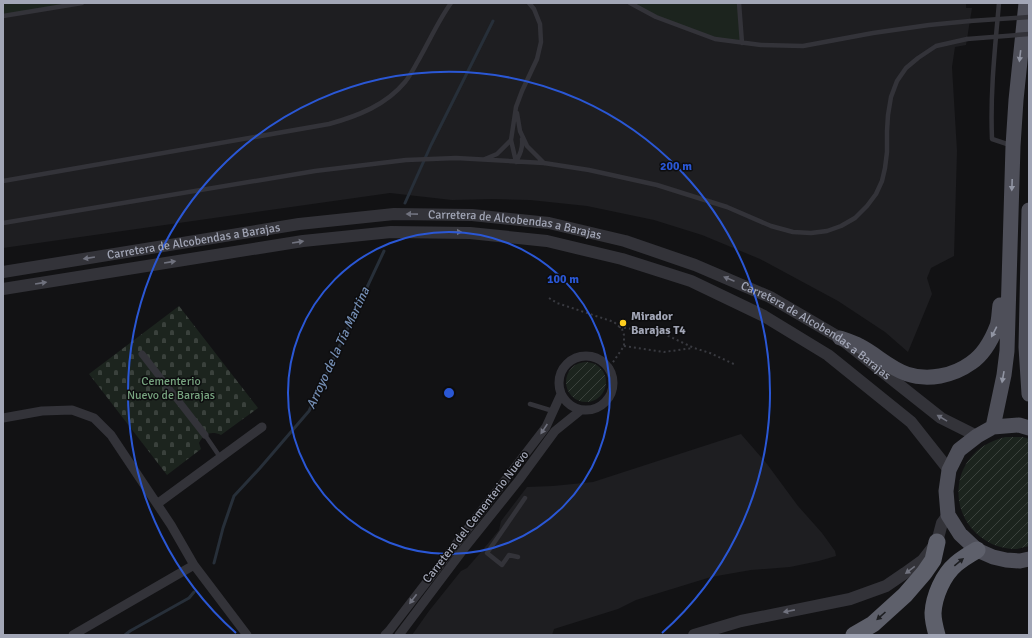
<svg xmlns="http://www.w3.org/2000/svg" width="1032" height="638" viewBox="0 0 1032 638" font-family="Signika,sans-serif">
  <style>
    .built { fill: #1e1e21 }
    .grass { fill: #1c241e }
    .cemetery { fill: url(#cemetery-stones) }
    .garden { fill: url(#garden-furrows) }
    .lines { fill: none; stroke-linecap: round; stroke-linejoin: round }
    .stream { stroke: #272f39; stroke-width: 3 }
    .path { stroke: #393a40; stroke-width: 2; stroke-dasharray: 2 3; stroke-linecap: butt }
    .service { stroke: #333339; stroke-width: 4.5 }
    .pedestrian { stroke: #333339; stroke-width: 7 }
    .minor { stroke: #333339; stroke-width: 9 }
    .tertiary { stroke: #333339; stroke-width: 12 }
    .primary { stroke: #4e4f59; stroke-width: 15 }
    .motorway { stroke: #5e606b; stroke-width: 17 }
    .service-bridge { stroke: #333339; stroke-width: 4.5 }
    .oneway { fill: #9195a3 }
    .oneway2 { fill: #70727e }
    .oneway3 { fill: #1d1e21 }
    .ring { fill: none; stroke: #2a57d5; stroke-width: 2 }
    .poi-dot { fill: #ffcf1f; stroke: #0d0d0f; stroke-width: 1.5 }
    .labels { text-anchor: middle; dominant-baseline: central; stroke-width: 3; stroke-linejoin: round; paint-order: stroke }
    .street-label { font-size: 12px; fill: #a2a6b6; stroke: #0d0d0f }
    .poi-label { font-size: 12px; font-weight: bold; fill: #a2a6b6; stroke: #0d0d0f; text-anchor: start }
    .park-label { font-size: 12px; fill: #77a37f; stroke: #0d0d0f }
    .water-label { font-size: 13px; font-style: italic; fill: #758fb5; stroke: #0d0d0f }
    .centre { fill: #2a57d5; stroke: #0d0d0f; stroke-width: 2 }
    .ring-label { font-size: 12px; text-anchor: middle; font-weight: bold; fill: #2a57d5; stroke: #0d0d0f; stroke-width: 3; stroke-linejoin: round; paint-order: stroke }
  </style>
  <defs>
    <pattern id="cemetery-stones" width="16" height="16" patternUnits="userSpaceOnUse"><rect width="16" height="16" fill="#1c241e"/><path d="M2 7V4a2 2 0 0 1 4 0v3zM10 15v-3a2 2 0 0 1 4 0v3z" fill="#3a413c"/></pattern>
    <pattern id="garden-furrows" width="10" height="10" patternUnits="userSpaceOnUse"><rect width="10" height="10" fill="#1c241e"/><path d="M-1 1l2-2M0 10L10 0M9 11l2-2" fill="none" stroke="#3a413c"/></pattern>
  </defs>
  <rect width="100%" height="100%" fill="#121214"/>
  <path class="built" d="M3 3H966V8H972L966 45 955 47 952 67 957 151 954 256 931 268 927 278 932 294 908 352 885 332 838 301 760 259 702 235 654 220 587 206 530 200 494 199 452 200 390 193 3 248Z
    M741 434 767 464 798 506 822 533 835 551 836 556 819 561 790 567 751 570 711 577 636 600 618 609 554 629 552 635H412L429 611 461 571 467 568 481 552 499 530 501 521 527 487 553 486 593 482Z"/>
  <path class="grass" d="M3 3H82L3 16Z
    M630 3H739L742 43 715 39 656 17Z"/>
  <path class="cemetery" d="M179 306 258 408 221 435C212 431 204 433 199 443L201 449 167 475 89 374Z"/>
  <path class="garden" d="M566 382a20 20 0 1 1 40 0a20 20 0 1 1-40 0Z
    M1005 437H1023L1029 439V546C1025 547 1021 548 1017 549 1008 549 998 547 990 543 966 530 954 506 960 479 962 470 967 461 973 455 982 445 992 441 1005 437Z"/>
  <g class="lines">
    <path class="stream" d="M405 203 431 145 493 21
      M214 563 223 528 234 496 260 468 309 411 384 251
      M125 635 130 631 189 598 194 592"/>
    <path class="path" d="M549 298 557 303 614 322 622 329 624 335V346L609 368
      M619 327 633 329H647L660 332 694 348 710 353 736 365
      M624 346 664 352 693 348"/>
    <path class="service" d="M630 3 656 17 715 39 761 45 803 46 873 33 929 25 970 21
      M739 3 742 43
      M999 3C995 48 990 93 992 139L1010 145
      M3 16 82 3
      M517 113 520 131 527 146 544 163
      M485 159 497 154 511 140
      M516 162 511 140 516 107 522 91 537 59 541 42 540 24 534 9 529 3
      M516 162C520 154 523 148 522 139
      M3 181 329 124C358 116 386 105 405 82 410 76 414 68 418 61 429 42 438 21 451 3
      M3 223 315 171 406 160 456 158 544 163 589 170 657 185 727 207 771 226 793 232 811 233 827 231 841 226 855 218 867 206 876 194 882 181 885 168 887 152V131L888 115 891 97 897 81 906 68 918 58 936 46 967 39
      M530 404 553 411
      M205 435 220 457
      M518 557 509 555 502 565 487 553 525 498"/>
    <path class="pedestrian" d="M142 354 205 435"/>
    <path class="minor" d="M559 383a27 27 0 1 1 54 0a27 27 0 1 1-54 0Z
      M3 418 42 411 72 410 94 418 111 435 171 525 194 565 247 635
      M157 504 262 427
      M73 635 194 565
      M385 635 389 631 546 427 561 394
      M399 635 463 550 519 480 555 431 581 410"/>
    <g class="tertiary">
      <path id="s1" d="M3 272 299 224 394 214 472 215 549 223 625 241 695 265 770 297 840 338 941 418 977 436"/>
      <path d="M3 289 303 241 391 232 470 233 547 241 622 259 691 281 764 316 828 355 911 422 949 470"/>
      <path d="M694 635 741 621 850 599 886 586 905 573 923 560 937 542 942 523 948 515"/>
    </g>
    <path class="primary" d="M1029 210 1026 347 1029 394
      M840 338C846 340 853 342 860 346 876 354 889 368 907 374 928 381 953 376 971 363 983 355 992 339 997 326 999 320 999 311 1000 305
      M993 427 1004 375 1007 351 1013 146 1016 100 1026 3
      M1029 428 1019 425 993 427 977 436 959 450 949 470 946 491 948 515 960 534 977 550 993 557 1006 560 1020 561 1029 559"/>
    <path class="motorway" d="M854 635 873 624 905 595 924 573 933 560 937 542
      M937 635C935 628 933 621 933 613 934 596 943 575 956 564 963 558 970 554 977 550"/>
    <path class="service-bridge" d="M970 21 1029 17
      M967 39 1029 34"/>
  </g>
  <defs><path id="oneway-solid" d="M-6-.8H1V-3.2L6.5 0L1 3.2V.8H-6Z"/></defs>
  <g class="oneway">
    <use href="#oneway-solid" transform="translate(1020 56) rotate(97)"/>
    <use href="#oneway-solid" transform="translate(1012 185) rotate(92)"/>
    <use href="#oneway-solid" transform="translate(994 332) rotate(117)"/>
    <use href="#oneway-solid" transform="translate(1003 377) rotate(100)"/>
  </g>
  <g class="oneway2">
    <use href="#oneway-solid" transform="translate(412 214) rotate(-179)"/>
    <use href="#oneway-solid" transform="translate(456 232)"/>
    <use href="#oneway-solid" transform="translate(298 242) rotate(-9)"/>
    <use href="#oneway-solid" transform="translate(89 258) rotate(171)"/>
    <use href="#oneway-solid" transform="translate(170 262) rotate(-9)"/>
    <use href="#oneway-solid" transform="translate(729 279) rotate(-157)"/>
    <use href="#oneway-solid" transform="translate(41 283) rotate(-9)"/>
    <use href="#oneway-solid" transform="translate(942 418) rotate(-149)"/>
    <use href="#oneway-solid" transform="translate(544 429) rotate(124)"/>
    <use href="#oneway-solid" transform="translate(910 570) rotate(143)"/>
    <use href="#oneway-solid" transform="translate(413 599) rotate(127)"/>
    <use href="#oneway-solid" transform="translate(789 611) rotate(169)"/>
  </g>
  <g class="oneway3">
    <use href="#oneway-solid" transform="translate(959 562) rotate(-39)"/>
    <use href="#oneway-solid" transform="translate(881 616) rotate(138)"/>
  </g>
  <g class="ring">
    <circle cx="449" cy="393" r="161"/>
    <path d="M236 633A321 321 0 1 1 662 633"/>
  </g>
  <circle class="poi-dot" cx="623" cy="323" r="4"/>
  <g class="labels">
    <g class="street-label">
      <text stroke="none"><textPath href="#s1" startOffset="517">Carretera de Alcobendas a Barajas</textPath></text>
      <text stroke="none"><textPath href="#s1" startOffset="193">Carretera de Alcobendas a Barajas</textPath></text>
      <text stroke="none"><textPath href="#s1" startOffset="841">Carretera de Alcobendas a Barajas</textPath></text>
      <text transform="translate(476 517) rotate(-52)">Carretera del Cementerio Nuevo</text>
    </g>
    <g class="poi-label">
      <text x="631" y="316">Mirador<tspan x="631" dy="14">Barajas T4</tspan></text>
    </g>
    <g class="park-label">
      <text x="171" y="381">Cementerio<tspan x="171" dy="14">Nuevo de Barajas</tspan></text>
    </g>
    <g class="water-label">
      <text transform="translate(338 348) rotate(-65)">Arroyo de la Tía Martina</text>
    </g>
  </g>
  <circle cx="449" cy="393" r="6" class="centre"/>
  <g class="ring-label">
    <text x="676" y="170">200 m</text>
    <text x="563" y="283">100 m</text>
  </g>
  <rect width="1032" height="638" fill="none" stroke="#a2a6b6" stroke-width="8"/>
</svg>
